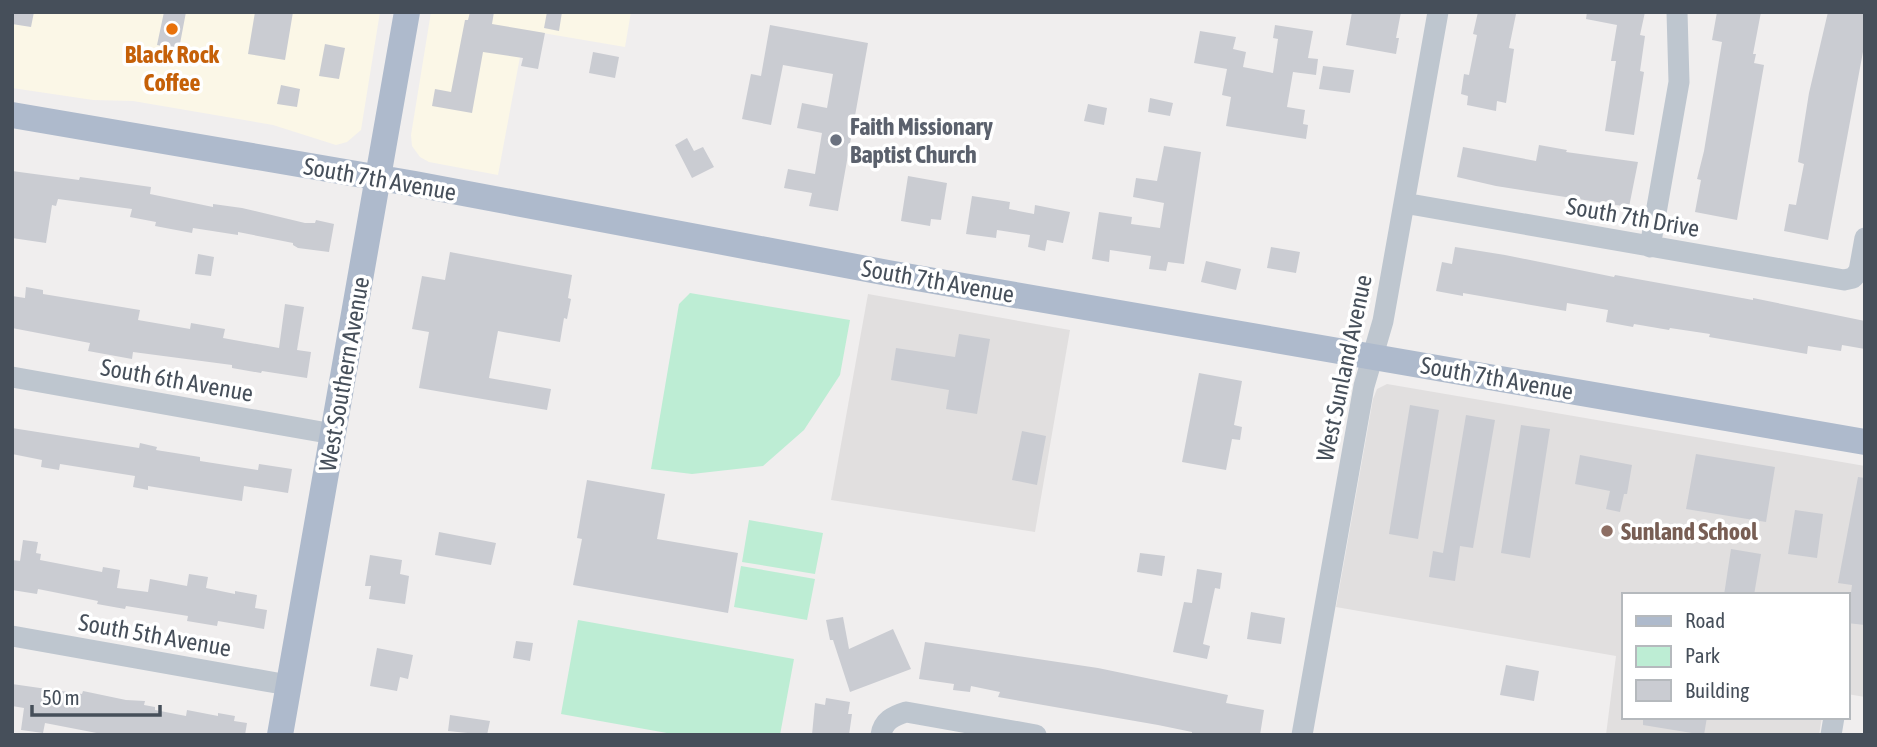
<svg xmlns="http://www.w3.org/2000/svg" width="1877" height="747" viewBox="0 0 1877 747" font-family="'Asap Condensed',sans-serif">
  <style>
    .commercial { fill: #fbf7e7 }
    .education { fill: #e1dfdf }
    .green { fill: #bdedd4 }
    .building { fill: #caccd2 }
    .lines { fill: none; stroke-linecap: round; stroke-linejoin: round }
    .minor { stroke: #bec6cf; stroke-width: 21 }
    .major { stroke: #aebacc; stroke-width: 26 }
    .food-dot { fill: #e8710a; stroke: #fff; stroke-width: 2.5 }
    .worship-dot { fill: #6b7280; stroke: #fff; stroke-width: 2.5 }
    .education-dot { fill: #8d6e63; stroke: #fff; stroke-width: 2.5 }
    .labels { text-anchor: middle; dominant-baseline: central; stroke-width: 7; stroke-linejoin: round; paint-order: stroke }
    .food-label { font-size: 24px; font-weight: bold; fill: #c56008; stroke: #fff }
    .worship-label { font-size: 24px; font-weight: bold; fill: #5b616d; stroke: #fff; text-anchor: start }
    .street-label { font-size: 24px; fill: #464f5a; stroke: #fff }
    .education-label { font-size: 24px; font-weight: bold; fill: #785e54; stroke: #fff; text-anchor: start }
  </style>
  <rect width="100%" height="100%" fill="#f0eeee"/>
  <path class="commercial" d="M12 12H380L361 130 347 142 336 145 273 125 133 101 93 100 12 88Z
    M431 12H631L625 47 525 30 498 175 429 162 420 157 412 146 411 135Z"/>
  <path class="education" d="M868 294 1070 330 1035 532 831 500Z
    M1387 384 1865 466V697L1847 694V595H1623V717H1822L1819 735H1606L1616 656 1336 607 1373 399 1377 389Z"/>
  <path class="green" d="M690 293 850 320 840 375 804 430 763 466 692 474 651 469 679 304Z
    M749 520 823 533 815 574 742 562Z
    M741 566 815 579 807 620 734 607Z
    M578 620 794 659 780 735H678L561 714Z"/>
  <path class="building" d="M12 12H34L31 27 12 24Z
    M164 12H186L179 49 157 45Z
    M255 12H293L285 60 248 54Z
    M470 12H494L492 24 545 33 538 69 521 66 523 58 483 52 472 113 432 106 435 89 451 92 465 20H468Z
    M547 12H562L559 31 544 28Z
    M1352 12H1401L1396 38H1399L1396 54 1346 45Z
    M1478 12 1516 14 1509 48 1514 49 1506 103 1497 101 1496 111 1467 105 1468 96 1461 94 1464 74 1469 75 1477 35 1473 34Z
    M1587 12H1645L1640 35 1645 36 1640 71 1644 72 1634 135 1605 131 1616 61H1611L1617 25 1586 19Z
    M1717 12H1761L1753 54H1756L1754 63 1764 65 1737 220 1695 212 1701 180 1697 179 1704 151 1722 42 1712 40Z
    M1828 12H1865V41L1828 240 1784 231 1789 204 1796 205 1804 164 1798 162 1809 93Z
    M770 25 868 43 838 211 809 206 812 193 784 188 788 169 815 174 822 133 797 128 802 103 827 108 833 74 783 65 771 125 742 119 751 74 761 76Z
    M1275 25 1313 31 1308 58 1318 59 1316 75 1293 72 1287 107 1305 110 1303 124 1308 125 1306 139 1226 126 1231 97 1222 95 1227 69 1194 63 1200 31 1236 37 1233 49 1246 52 1243 67 1273 73 1278 39 1273 38Z
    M325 44 345 48 339 79 319 76Z
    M593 52 619 57 615 78 589 73Z
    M1323 66 1354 70 1350 93 1319 89Z
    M281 85 300 89 297 107 277 104Z
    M1150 98 1173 103 1170 116 1148 112Z
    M1088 104 1107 108 1104 125 1084 121Z
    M687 138 694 151 703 147 714 167 692 178 675 145Z
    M1539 145 1567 150 1566 152 1638 162 1629 207 1496 186 1457 177 1463 147 1536 161Z
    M1164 146 1201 152 1184 264 1168 262 1166 271 1149 269 1151 256 1110 250 1109 262 1092 259 1099 212 1132 217 1131 224 1160 228 1164 203 1133 197 1136 178 1157 181Z
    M12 171 79 180 80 177 151 187 150 194 213 207V204L242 208 305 223H315L316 220 334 224 329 252 298 248 293 245V243L238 232V235L193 228 192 233 155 226 156 222 130 217 132 209 58 199 56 206 52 205 46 243 12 238Z
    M908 176 947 183 941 220 931 219 930 226 901 221Z
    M972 196 1010 202 1009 209 1034 214 1035 205 1070 212 1063 243 1047 240 1045 251 1028 247 1030 235 997 230 996 238 966 234Z
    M1271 247 1300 252 1296 273 1267 268Z
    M1455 247 1505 255 1614 277 1615 275 1753 300V298L1865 321V349L1842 345 1841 351 1808 346 1807 354 1709 337 1710 334 1670 328 1669 330 1634 324 1633 327 1606 322 1608 310 1567 303 1566 311 1463 293V296L1436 291 1442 262 1452 264Z
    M450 252 572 275 568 298 571 299 567 319 564 318 560 342 498 331 489 378 551 389 547 410 419 388 429 332 412 329 422 276 445 280Z
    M198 254 214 257 211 276 195 274Z
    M1206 261 1241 269 1236 290 1201 282Z
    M26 287 43 290V294L140 310 138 320 190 329 191 323 225 329 223 338 279 348 285 304 304 307 297 350 311 352 307 378 262 371 261 373 232 368V365L133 352 132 359 88 351 90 343 12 328V296L25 298Z
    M959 334 990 339 977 414 946 409 949 390 891 380 896 348 955 357Z
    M1199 373 1242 381 1234 425 1242 427 1240 440 1232 439 1226 470 1182 462Z
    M1410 405 1439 410 1418 539 1389 534Z
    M1466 415 1495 420 1473 548 1460 546 1455 581 1429 577 1433 551 1443 553Z
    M1521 425 1550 429 1530 558 1501 553Z
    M12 428 139 448 140 443 157 447 156 450 200 457V461L258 470 259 464 292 469 288 493 244 486 242 501 148 486V490L133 487 135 476 60 464 59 470 41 467 42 460 12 454Z
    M1022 431 1046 436 1037 485 1012 480Z
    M1696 454 1775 467 1766 522 1686 509Z
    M1580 455 1632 465 1627 494H1624L1620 512 1606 509 1610 491 1575 484Z
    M1858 477 1865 478V625L1847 623 1852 585 1838 583Z
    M587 480 665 494 657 539 738 553 728 613 573 585 582 539 577 538Z
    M1795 510 1823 514 1817 558 1788 554Z
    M439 532 496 543 491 565 435 555Z
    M23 540 38 542 36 553 41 554 40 560 102 572 103 567 120 570 117 588 148 592 150 579 187 586 189 574 208 577 206 588 235 594V591L257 595 255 608 267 610 264 629 218 621 217 626 187 621 188 616 126 606 125 609 97 604 98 601 38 589 37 594 12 590V560L20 561Z
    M1731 549 1761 554 1754 595H1724Z
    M1140 553 1165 556 1162 576 1137 572Z
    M370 555 402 560 400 574 409 576 405 604 369 599 371 586H365Z
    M1197 569 1222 573 1220 589 1215 588 1203 644 1210 646 1207 659 1173 652 1184 602 1192 603Z
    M1251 612 1285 618 1281 644 1247 639Z
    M843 617 849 649 893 629 911 669 850 692 833 640H830L826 620Z
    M516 641 533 643 530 661 513 658Z
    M925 642 1098 668 1228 695 1226 703 1264 710 1260 735H1192V732L1158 725 998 697 1000 692 971 686 970 692 953 690 954 684 919 679Z
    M377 648 413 655 408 679 400 677 397 691 370 686Z
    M1506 665 1539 671 1534 701 1500 695Z
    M12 684 82 694 83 691 126 700 145 701 144 705 155 707V710L186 716 187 710 218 716V713L235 716 234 721 247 723 245 735H107L45 723 43 733 21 730 24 708 12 706Z
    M826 698 850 702 848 714H852L849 735H812L815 703 825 705Z
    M450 715 490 721 487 735 448 731Z
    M1643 717H1707L1704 735 1643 725Z"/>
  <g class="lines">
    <path class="minor" d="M1404 203 1844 280 1853 278 1859 271 1865 238
      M1650 247 1679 82 1677 12
      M12 377 333 434
      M12 636 288 685
      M881 735C883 721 893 716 906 712L1036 735
      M1302 735 1364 386 1383 321 1438 12
      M1831 735 1834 717"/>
    <path class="major" d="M12 115 415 184 888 273 1865 442
      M280 735 407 12"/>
  </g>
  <circle class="food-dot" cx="172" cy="29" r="7"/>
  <circle class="worship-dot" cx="836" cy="140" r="7"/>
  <circle class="education-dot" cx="1607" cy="531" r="7"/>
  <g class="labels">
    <g class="food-label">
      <text x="172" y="54">Black Rock<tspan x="172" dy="28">Coffee</tspan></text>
    </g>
    <g class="worship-label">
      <text x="850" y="126">Faith Missionary<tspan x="850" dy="28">Baptist Church</tspan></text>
    </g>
    <g class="street-label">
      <text transform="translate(380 179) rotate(10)">South 7th Avenue</text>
      <text transform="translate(1633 217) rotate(10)">South 7th Drive</text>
      <text transform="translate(938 281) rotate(10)">South 7th Avenue</text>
      <text transform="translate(1344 368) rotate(-78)">West Sunland Avenue</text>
      <text transform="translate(344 374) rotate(-80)">West Southern Avenue</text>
      <text transform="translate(1497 378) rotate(10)">South 7th Avenue</text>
      <text transform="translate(177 380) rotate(10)">South 6th Avenue</text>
      <text transform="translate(155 635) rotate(10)">South 5th Avenue</text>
    </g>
    <g class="education-label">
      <text x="1621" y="531">Sunland School</text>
    </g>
  </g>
  <rect width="1877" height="747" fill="none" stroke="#464f5a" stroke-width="28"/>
  <rect x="1622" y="593" width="228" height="126" fill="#ffffff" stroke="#b5b9bd" stroke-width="2"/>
  <rect x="1636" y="616" width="35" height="10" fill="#aebacc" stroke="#b5b9bd" stroke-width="2"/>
  <text x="1685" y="628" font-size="21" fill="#464f5a">Road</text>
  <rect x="1636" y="646" width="35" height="21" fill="#bdedd4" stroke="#b5b9bd" stroke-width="2"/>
  <text x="1685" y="663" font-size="21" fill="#464f5a">Park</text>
  <rect x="1636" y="680" width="35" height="21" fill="#caccd2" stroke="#b5b9bd" stroke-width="2"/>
  <text x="1685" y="698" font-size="21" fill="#464f5a">Building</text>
  <path d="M32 705v10h128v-10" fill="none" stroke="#464f5a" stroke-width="3.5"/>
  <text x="42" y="705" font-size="21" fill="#464f5a" stroke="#ffffff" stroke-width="5" paint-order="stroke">50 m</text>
</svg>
